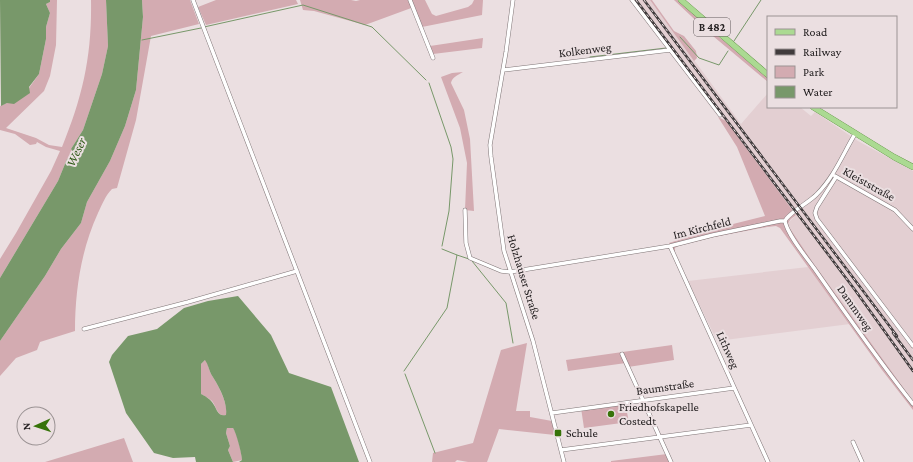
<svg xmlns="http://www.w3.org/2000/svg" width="913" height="462" viewBox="0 0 913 462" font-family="'Crimson Pro',serif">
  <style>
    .built { fill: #e3cfd2 }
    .green { fill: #d3abb1 }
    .water { fill: #78986a; fill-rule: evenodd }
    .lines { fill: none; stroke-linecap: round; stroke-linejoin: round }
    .stream { stroke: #78986a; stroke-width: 1 }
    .minor-casing { stroke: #7f7576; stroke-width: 4.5 }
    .primary-casing { stroke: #57893b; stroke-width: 6 }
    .minor { stroke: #fff; stroke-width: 3.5 }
    .primary { stroke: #abda92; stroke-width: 5.5 }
    .rail-casing { stroke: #403b3c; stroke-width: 2.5 }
    .rail { stroke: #ebdfe1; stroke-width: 1; stroke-dasharray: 3; stroke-linecap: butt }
    .poi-dot { fill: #377309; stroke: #ebdfe1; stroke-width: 1.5 }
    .labels { text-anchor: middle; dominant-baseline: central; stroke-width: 4; stroke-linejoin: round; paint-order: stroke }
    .shield { fill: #ebdfe1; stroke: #60595b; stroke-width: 1 }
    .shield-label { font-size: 11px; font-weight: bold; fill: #242021 }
    .street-label { font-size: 12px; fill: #242021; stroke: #ebdfe1 }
    .poi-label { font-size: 12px; fill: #242021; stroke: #ebdfe1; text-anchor: start }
    .water-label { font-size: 13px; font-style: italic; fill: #305a18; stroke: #ebdfe1 }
  </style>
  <rect width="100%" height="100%" fill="#ebdfe1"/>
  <path class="built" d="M634 0H650L741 124 768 93V107H800L811 116 815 112 858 141 913 171V347L912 349 913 351V401L814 264 789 227V222L796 215Z
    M808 267 850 324 717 341 688 281Z"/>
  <path class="green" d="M50 0H57L56 45 50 76 44 91 6 128 36 138 49 145 62 147C83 96 92 55 91 0H106L108 46 102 74 83 130 71 149 73 154 77 158 67 159 58 181 0 278V259L16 233 51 171 60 151 46 147 37 142 36 144 30 145 15 134 0 130V106L7 103 29 88 39 74 46 39V27L50 13 46 4 50 2Z
    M142 0H190L199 24 151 36 136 120 117 188 112 189C105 196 102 205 98 213 81 250 75 291 75 331L40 342 37 350 16 358 0 376V341L45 276 61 249 81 223 87 202 110 161 125 126 136 90 143 17Z
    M216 0H296L298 4 206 25 198 7Z
    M300 0H351L356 1 360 0H425L432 14 436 16 468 7 472 4 474 0H483L482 15 422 27 414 7 365 25 314 11 303 10Z
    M650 0H652L674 31 684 36 696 51 697 58 694 61Z
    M674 0H679L709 29 768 76V82L707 31Z
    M483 38 482 48 433 54 430 46Z
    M463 72C458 75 452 77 451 83L464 110 470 139 474 211 465 210 467 163 460 128 441 77 452 73Z
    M718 117 726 121 796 215C791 219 787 221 789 227L814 264 913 401V410L882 370 780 228 776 226 767 227 714 237 678 246 675 248V253L669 243 713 229 765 216 737 147Z
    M527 343 516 411H530V417L552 421 555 435 499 429 487 462H468L457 460 455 462H432L433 453 473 443 501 350Z
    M672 345 674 360 628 367 626 363 568 371 566 360Z
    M206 359C208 364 209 370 211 374 218 385 227 401 227 415 217 418 217 407 212 401 209 398 204 396 201 394V364Z
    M625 403 629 422 584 428 581 408Z
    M227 428H233C237 432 242 454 242 460L233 462 228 450 230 446 226 433Z
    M124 438 133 462H45Z
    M667 454 671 462H611V461Z"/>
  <path class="water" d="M0 0H50V2L46 4 50 13 46 27V39L39 74 29 87 30 93 14 104 7 103 1 106Z
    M106 0H142L143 17 136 90 125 126 110 161 87 202 81 223 61 249 45 276 0 341V278L58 181 67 159 72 157 77 158 71 149 83 130 102 74 108 46Z
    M238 296 271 335 289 373 331 387 359 462H239L242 460C242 454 236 432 233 428H227L226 433 230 446 228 450 233 462H196L195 457 173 458 154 453 126 413 109 362 112 355 128 336 157 329 184 308 208 301ZM205 360C208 364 209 370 211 374 218 385 228 402 226 415 217 417 217 408 212 402 210 399 205 396 201 394V364Z"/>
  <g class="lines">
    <path class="stream" d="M204 27 303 5 372 27 426 80
      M680 37 699 58 719 65 728 51
      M142 40 201 28
      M734 41 761 0
      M590 57 666 48
      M429 83 451 147 453 159 449 211 442 246
      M457 255 469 259
      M472 261 506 303 513 343
      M404 371 447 308 457 255 442 249
      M405 374 435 453"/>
    <defs>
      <path id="minor" d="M193 0 370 462
        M410 0 433 58
        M513 0 506 52 490 145 491 157 504 251 533 341 564 462
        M632 0 720 115
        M503 70 670 50
        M835 176 895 210 913 229
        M836 177 817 207 815 213 817 219 913 346
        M465 210 466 243 470 258 501 271 510 272 670 246 713 235 780 221H785
        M785 221C787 234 806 257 814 268 846 314 878 360 913 404
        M785 221C788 213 810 202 817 194 834 177 843 154 855 134
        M670 246 768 462
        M84 329 188 302 297 271
        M622 354 671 462
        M552 413 734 388
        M853 442 862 462
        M561 450 751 425"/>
      <path id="primary" d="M681 0 768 75
        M813 107 894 157 913 167"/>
    </defs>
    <use href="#minor" class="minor-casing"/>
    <use href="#primary" class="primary-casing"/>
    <use href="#minor" class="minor"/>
    <use href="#primary" class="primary"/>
    <defs>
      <path id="rail" d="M636 0 855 290 913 371
        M644 0 897 336
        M893 333 913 360"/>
    </defs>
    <use href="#rail" class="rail-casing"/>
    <use href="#rail" class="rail"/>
  </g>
  <g class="poi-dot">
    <circle cx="611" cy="414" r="4"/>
    <rect x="554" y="429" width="8" height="8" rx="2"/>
  </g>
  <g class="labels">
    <rect class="shield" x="694" y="18" width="36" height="18" rx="3"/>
    <g class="shield-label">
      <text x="712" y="27">B 482</text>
    </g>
    <g class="street-label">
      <text transform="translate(585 50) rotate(-7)">Kolkenweg</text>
      <text transform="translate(869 184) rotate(29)">Kleiststraße</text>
      <text transform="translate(702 228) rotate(-14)">Im Kirchfeld</text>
      <text transform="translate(524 277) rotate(73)">Holzhauser Straße</text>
      <text transform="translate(855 308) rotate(55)">Dammweg</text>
      <text transform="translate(728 350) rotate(66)">Lithweg</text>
      <text transform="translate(665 387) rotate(-8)">Baumstraße</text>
    </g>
    <g class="poi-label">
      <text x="619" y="407">Friedhofskapelle<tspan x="619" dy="14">Costedt</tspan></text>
      <text x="566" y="433">Schule</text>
    </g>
    <g class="water-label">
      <text transform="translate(76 152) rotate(-65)">Weser</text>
    </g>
  </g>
  <rect x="767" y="16" width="130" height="92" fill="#ebdfe1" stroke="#9b9394"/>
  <rect x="775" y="29" width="20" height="6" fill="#abda92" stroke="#9b9394"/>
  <text x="803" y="36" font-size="12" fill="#242021">Road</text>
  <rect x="775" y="49" width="20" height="6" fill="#403b3c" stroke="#9b9394"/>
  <text x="803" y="56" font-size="12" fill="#242021">Railway</text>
  <rect x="775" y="66" width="20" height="12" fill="#d3abb1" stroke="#9b9394"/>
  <text x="803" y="76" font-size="12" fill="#242021">Park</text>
  <rect x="775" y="86" width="20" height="12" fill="#78986a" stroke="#9b9394"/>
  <text x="803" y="96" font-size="12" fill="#242021">Water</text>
  <g transform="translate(36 426) rotate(267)"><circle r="19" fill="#ebdfe1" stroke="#9b9394"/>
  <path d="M0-3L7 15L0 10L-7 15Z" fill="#377309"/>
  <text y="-6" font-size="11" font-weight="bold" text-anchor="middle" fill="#242021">N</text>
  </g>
</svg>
